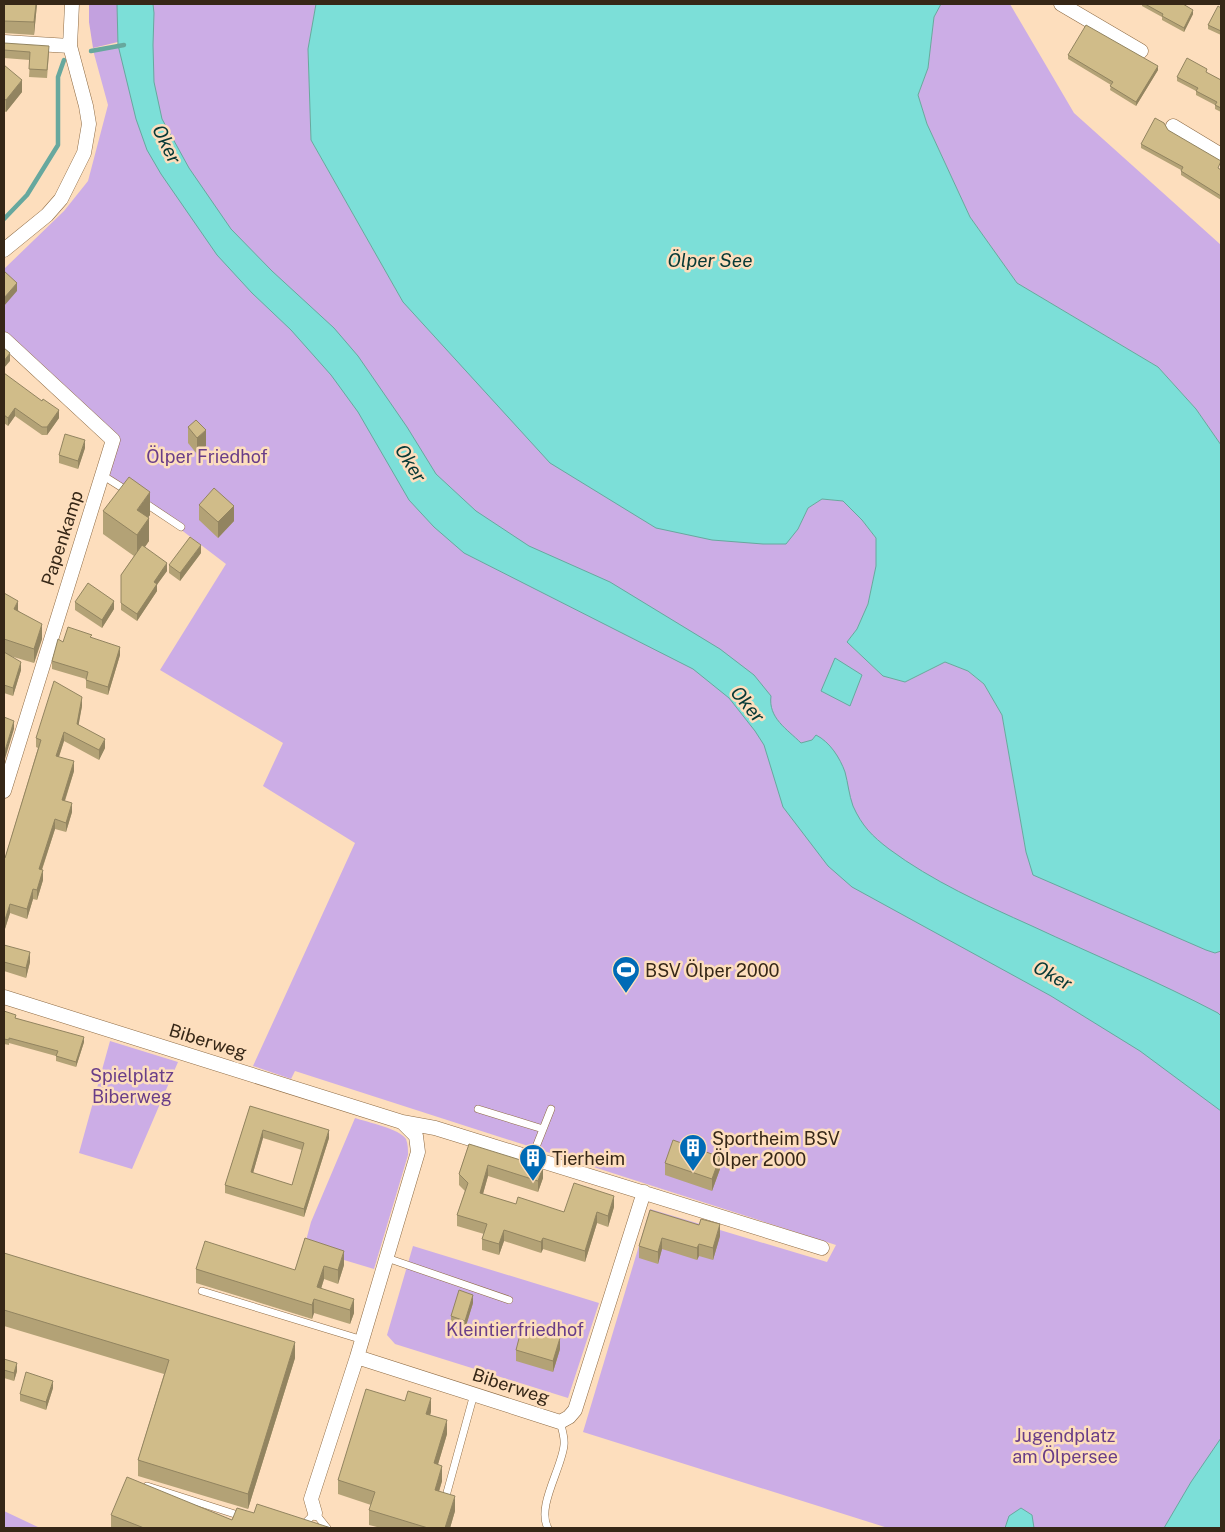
<svg xmlns="http://www.w3.org/2000/svg" width="1225" height="1532" viewBox="0 0 1225 1532" font-family="'Public Sans',sans-serif">
  <style>
    .green { fill: #ccade6 }
    .forest { fill: #c3a1df }
    .water { fill: #7cdfd8; stroke: #67a89e }
    .lines { fill: none; stroke-linecap: round; stroke-linejoin: round }
    .stream { stroke: #67a89e; stroke-width: 4.5 }
    .lane-casing { stroke: #8e6b44; stroke-width: 8 }
    .street-casing { stroke: #8e6b44; stroke-width: 15 }
    .lane { stroke: #fff; stroke-width: 7 }
    .street { stroke: #fff; stroke-width: 14 }
    .wall { fill: #b3a276; fill-rule: evenodd }
    .shaded-wall { fill: #928460 }
    .building { fill: #d0bc89; stroke: #928460; fill-rule: evenodd }
    .labels { text-anchor: middle; dominant-baseline: central; stroke-width: 5; stroke-linejoin: round; paint-order: stroke }
    .park-label { font-size: 18px; fill: #693d88; stroke: #fddebd }
    .street-label { font-size: 18px; fill: #362717; stroke: #fddebd }
    .poi-label { font-size: 18px; fill: #362717; stroke: #fddebd; text-anchor: start }
    .water-label { font-size: 19px; font-style: italic; fill: #073936; stroke: #fddebd }
  </style>
  <rect width="100%" height="100%" fill="#fddebd"/>
  <path class="green" d="M117 4H316L308 49 311 140 403 302 798 529 808 508 822 499 843 501 862 520 876 538V566L868 604 857 629 847 642 883 676 905 682 945 662 968 671 984 684 1002 715 1026 852 1215 953 1221 951V1528H888L583 1432 650 1209 827 1262 836 1245 295 1071 291 1079 253 1066 355 843 263 786 283 743 160 670 226 564 104 471 114 440 4 337V269L64 211 88 181 108 105 93 50 118 45Z
    M941 4H1010L1074 113 1221 245V445L1196 409 1158 367 1017 283 970 217 927 124 918 95 928 68 934 17Z
    M110 1041 178 1062 132 1169 79 1153Z
    M355 1118C367 1122 400 1129 406 1139 408 1144 408 1150 408 1155L374 1269 304 1248 311 1222Z
    M413 1246 599 1303 568 1398 395 1344 387 1335Z
    M4 1511 40 1528H4Z"/>
  <path class="forest" d="M89 4H117L118 42 93 48 89 22Z"/>
  <path class="water" d="M117 4H153L154 13 153 45 154 82 162 119 189 168 231 229 272 271 334 328 358 356 407 427 436 474 476 511 529 546 610 582 720 649 754 675 771 696C768 718 787 729 801 743L812 740 816 735C830 742 840 758 845 772 848 783 849 795 853 806 862 826 872 836 889 849 932 881 983 904 1032 926 1094 955 1157 981 1218 1013L1221 1016V1111L1140 1051 1051 996 852 887 828 866 783 807 764 745 755 731 729 698 693 669 464 553 434 527 409 500 358 412 331 375 291 330 252 293 217 255 161 174 147 150 136 119 118 45Z
    M316 4H941L934 17 928 68 918 95 927 124 970 217 1017 283 1158 367 1196 409 1221 445V951L1215 953 1206 950 1033 875 1026 852 1002 715 984 684 968 671 945 662 905 682 883 676 847 642 857 629 868 604 876 566V538L862 520 843 501 822 499 808 508 798 529 786 544H763L712 540 656 528 550 463 403 302 311 140 308 49Z
    M835 658 862 675 850 706 821 691Z
    M1221 1438V1528H1164L1191 1482Z
    M1021 1508 1032 1515 1034 1528H1005L1009 1516Z"/>
  <g class="lines">
    <path class="stream" d="M91 51 124 45
      M4 219 27 195 58 145V77L64 60"/>
    <defs>
      <path id="lane" d="M102 475 129 492
        M142 501 181 527
        M478 1109 543 1129
        M532 1157 551 1109
        M387 1258 509 1300
        M202 1291 363 1340
        M147 1486 241 1516
        M446 1496 474 1394
        M300 1528 315 1513 327 1528
        M548 1528C536 1507 562 1468 564 1445 565 1438 562 1429 560 1422"/>
      <path id="street" d="M1061 4 1141 51
        M4 42 70 46
        M1173 126 1221 155
        M4 250 47 215 61 199 84 153 89 124 86 106 70 46 72 4
        M4 339 113 440 4 791
        M4 997 402 1122 435 1128 822 1248
        M357 1357 560 1422 569 1417 575 1410 644 1192
        M315 1513 311 1499 357 1357 418 1152 416 1136 402 1122"/>
    </defs>
    <use href="#lane" class="lane-casing"/>
    <use href="#street" class="street-casing"/>
    <use href="#lane" class="lane"/>
    <use href="#street" class="street"/>
  </g>
  <path class="wall" d="M4 4H37L34 35 4 33Z
    M1142 4H1183L1193 14 1184 32 1162 20V17L1142 6Z
    M1221 8V35L1208 29V25Z
    M4 43 49 53 47 78 29 77 30 60 4 58Z
    M1068 55 1158 70 1136 106 1110 90 1111 85 1068 59Z
    M4 65 22 92 6 112 4 111Z
    M1207 73 1221 80V112L1215 109V105L1196 95V91L1177 81V77Z
    M1168 130 1221 170V200L1181 175V170L1141 148V144Z
    M4 373 59 418 47 435H42L15 416 8 426 4 423Z
    M188 427 206 446 197 454 188 443Z
    M85 448 78 469 59 463V455Z
    M199 505 234 521 218 538 199 520Z
    M103 511 150 515 148 517 149 541 145 547 167 571 157 584V591L137 621 121 610V575L134 556 103 534Z
    M201 553 180 581 169 573V565Z
    M4 593 42 639 34 663 10 656 21 670 13 696 4 693Z
    M75 602 114 609 102 628 75 610Z
    M92 638 120 655 108 695 86 688V679L52 669V661L63 642Z
    M82 706 78 725 105 748 99 760 64 741 59 757 74 771 65 801 72 812 66 832 55 829 42 870 43 880 37 900 33 899 27 919 10 913 4 932V858H5L38 748 36 747V738Z
    M4 945 30 962 26 978 4 971Z
    M4 1011 16 1018 84 1042 76 1067 56 1061V1056L9 1043V1045L4 1044Z
    M250 1106 329 1138 304 1217 225 1193V1185ZM263 1138 302 1150 292 1185 253 1173Z
    M469 1144 543 1178 538 1192 488 1176 483 1194 516 1204 564 1212 614 1207 608 1227 597 1223 585 1262 543 1249 541 1253 504 1241 499 1255 482 1250V1239L484 1234 457 1226V1215L465 1191 459 1185V1174Z
    M665 1163 720 1169 712 1191 665 1175Z
    M650 1210 720 1236 713 1260 699 1256 697 1260 662 1249 658 1264 639 1258V1246Z
    M305 1238 344 1265 338 1284 324 1279 321 1289 354 1313 350 1324 314 1313 312 1319 196 1283V1269L295 1270Z
    M4 1253 295 1358 248 1509 138 1476V1460L164 1374 4 1326Z
    M473 1303 465 1329 451 1324V1316Z
    M560 1349 553 1372 516 1361V1350Z
    M4 1359 17 1371 14 1381 4 1378Z
    M53 1388 46 1410 20 1401V1394Z
    M431 1412 430 1415 447 1434 438 1464 442 1481 439 1491 455 1511 450 1528H381L369 1525V1510L371 1505 338 1494V1480Z
    M254 1513 331 1528H111V1515L232 1520Z"/>
  <path class="shaded-wall" d="M36 4H37L34 35V22Z
    M1193 10V14L1184 32V28Z
    M5 20V33H4V21Z
    M1158 66V70L1136 106V102Z
    M22 80V92L6 112V100Z
    M17 283V291L4 306V298Z
    M10 353V361L4 368V361Z
    M15 408V416L8 426V418Z
    M59 410V418L47 435V427Z
    M206 430V446L197 454V438Z
    M85 440V448L78 469V461Z
    M150 492V515L137 533V510Z
    M234 506V521L218 538V522Z
    M149 518V541L137 558V535Z
    M201 545V553L180 581V573Z
    M167 563V571L154 589V582Z
    M157 584V591L137 621V614Z
    M18 601V616L14 609Z
    M114 601V609L102 628V620Z
    M42 624V639L34 663V649Z
    M120 647V655L108 695V687Z
    M21 662V670L13 696V688Z
    M82 697V706L77 734V724Z
    M14 721V729L4 762V754Z
    M64 732V741L56 765V756Z
    M105 739V748L99 760V750Z
    M74 761V771L62 809V800Z
    M72 803V812L66 832V823Z
    M55 819V829L39 878V869Z
    M43 870V880L37 900V890Z
    M33 889V899L27 919V909Z
    M10 904V913L4 932V923Z
    M30 952V962L26 978V968Z
    M84 1037V1042L76 1067V1062Z
    M263 1130V1138L251 1180V1172Z
    M329 1130V1138L304 1217V1209Z
    M720 1157V1169L712 1191V1179Z
    M488 1165V1176L480 1204V1193Z
    M543 1167V1178L538 1192V1181Z
    M614 1196V1207L608 1227V1216Z
    M597 1212V1223L585 1262V1251Z
    M720 1224V1236L713 1260V1248Z
    M504 1230V1241L499 1255V1244Z
    M543 1238V1249L541 1253V1242Z
    M662 1238V1249L658 1264V1252Z
    M699 1244V1256L697 1260V1248Z
    M344 1251V1265L338 1284V1270Z
    M324 1266V1279L317 1301V1287Z
    M473 1295V1303L465 1329V1321Z
    M314 1299V1313L312 1319V1305Z
    M354 1299V1313L350 1324V1310Z
    M560 1338V1349L553 1372V1361Z
    M295 1342V1358L248 1509V1494Z
    M17 1363V1371L14 1381V1373Z
    M53 1381V1388L46 1410V1402Z
    M431 1398V1412L426 1428V1414Z
    M447 1420V1434L434 1478V1463Z
    M442 1466V1481L435 1505V1490Z
    M455 1496V1511L450 1528H445Z"/>
  <path class="building" d="M4 4H36L34 22 4 21Z
    M1145 4H1183L1193 10 1184 28 1162 16 1163 14Z
    M1218 6 1221 8V31L1208 25Z
    M1086 25 1158 66 1136 102 1110 86 1113 82 1068 55Z
    M4 43 49 46 47 70 29 69 30 52 4 50Z
    M1187 58 1207 69 1206 72 1221 80V108L1215 105 1217 102 1196 91 1198 88 1177 77Z
    M4 65 22 80 6 100 4 99Z
    M1155 118 1164 123 1168 130 1221 161 1218 168 1221 170V196L1181 171 1183 167 1141 144Z
    M4 271 17 283 4 298Z
    M4 348 10 353 4 361Z
    M4 373 42 401 43 399 59 410 47 427H42L15 408 8 418 4 415Z
    M196 420 206 430 197 438 188 427Z
    M65 434 85 440 78 461 59 455Z
    M129 477 150 492 137 510 149 518 137 535 103 511Z
    M214 488 234 506 218 522 199 505Z
    M190 537 201 545 180 573 169 565Z
    M142 545 167 563 154 582 157 584 137 614 121 603V575Z
    M88 583 114 601 102 620 75 602Z
    M4 593 18 601 14 609 42 624 34 649 4 639Z
    M68 627 92 635 90 637 120 647 108 687 86 680 88 672 52 661 58 639 63 642Z
    M4 652 21 662 13 688 4 685Z
    M54 681 82 697 77 724 105 739 99 750 64 732 56 756 74 761 62 800 72 803 66 823 55 819 39 869 43 870 37 890 33 889 27 909 10 904 4 923V858H5L41 740 36 738Z
    M4 717 14 721 4 754Z
    M4 945 30 952 26 968 4 962Z
    M4 1011 16 1015 15 1018 84 1037 76 1062 56 1056 58 1051 9 1038V1040L4 1039Z
    M250 1106 329 1130 304 1209 225 1185ZM263 1130 304 1143 292 1185 251 1172Z
    M673 1140 720 1157 712 1179 665 1163Z
    M469 1144 543 1167 538 1181 488 1165 480 1193 516 1204 518 1197 564 1212 574 1183 614 1196 608 1216 597 1212 585 1251 543 1238 541 1242 504 1230 499 1244 482 1239 487 1224 457 1215 468 1183 459 1174Z
    M650 1210 699 1225 701 1219 720 1224 713 1248 699 1244 697 1248 662 1238 658 1252 639 1246Z
    M305 1238 344 1251 338 1270 324 1266 317 1287 354 1299 350 1310 314 1299 312 1305 196 1269 205 1241 295 1270Z
    M4 1253 295 1342 248 1494 138 1460 169 1360 4 1310Z
    M459 1290 473 1295 465 1321 451 1316Z
    M522 1327 560 1338 553 1361 516 1350Z
    M4 1359 17 1363 14 1373 4 1370Z
    M26 1372 53 1381 46 1402 20 1394Z
    M366 1389 405 1401 408 1391 431 1398 426 1414 447 1420 434 1463 442 1466 435 1490 455 1496 445 1528H428L369 1510 375 1492 338 1480Z
    M127 1477 232 1520 237 1508 254 1513 257 1504 331 1528H144L111 1515Z"/>
  <defs>
    <symbol id="stadium-pin" viewBox="-11 -11 22 30"><path d="M0 17L-7.5 6A9.5 9.5 0 1 1 7.5 6Z" fill="#006bb6" stroke="#fddebd"/><path d="M0-5a6.5 5 0 1 0 0 10a6.5 5 0 1 0 0-10ZM-3.5-1.8h7v3.6h-7Z" fill="#fff"/></symbol>
    <symbol id="building-pin" viewBox="-11 -11 22 30"><path d="M0 17L-7.5 6A9.5 9.5 0 1 1 7.5 6Z" fill="#006bb6" stroke="#fddebd"/><path d="M-4-6H4V6H1V3H-1V6H-4ZM-2.5-4.3h1.7v1.8h-1.7ZM.8-4.3h1.7v1.8H.8ZM-2.5-1h1.7V.8h-1.7ZM.8-1h1.7V.8H.8Z" fill="#fff"/></symbol>
  </defs>
  <g fill-rule="evenodd">
    <use href="#stadium-pin" x="610" y="954" width="32" height="43"/>
    <use href="#building-pin" x="677" y="1132" width="32" height="43"/>
    <use href="#building-pin" x="517" y="1142" width="32" height="43"/>
  </g>
  <g class="labels">
    <g class="park-label">
      <text x="207" y="456">Ölper Friedhof</text>
      <text x="132" y="1075">Spielplatz<tspan x="132" dy="21">Biberweg</tspan></text>
      <text x="515" y="1329">Kleintierfriedhof</text>
      <text x="1065" y="1435">Jugendplatz<tspan x="1065" dy="21">am Ölpersee</tspan></text>
    </g>
    <g class="street-label">
      <text transform="translate(62 538) rotate(-72)">Papenkamp</text>
      <text transform="translate(208 1041) rotate(17)">Biberweg</text>
      <text transform="translate(511 1386) rotate(18)">Biberweg</text>
    </g>
    <g class="poi-label">
      <text x="645" y="970">BSV Ölper 2000</text>
      <text x="712" y="1138">Sportheim BSV<tspan x="712" dy="21">Ölper 2000</tspan></text>
      <text x="552" y="1158">Tierheim</text>
    </g>
    <g class="water-label">
      <text transform="translate(167 144) rotate(64)">Oker</text>
      <text x="710" y="260">Ölper See</text>
      <text transform="translate(411 463) rotate(58)">Oker</text>
      <text transform="translate(748 704) rotate(50)">Oker</text>
      <text transform="translate(1053 975) rotate(29)">Oker</text>
    </g>
  </g>
  <rect width="1225" height="1532" fill="none" stroke="#362717" stroke-width="10"/>
</svg>
